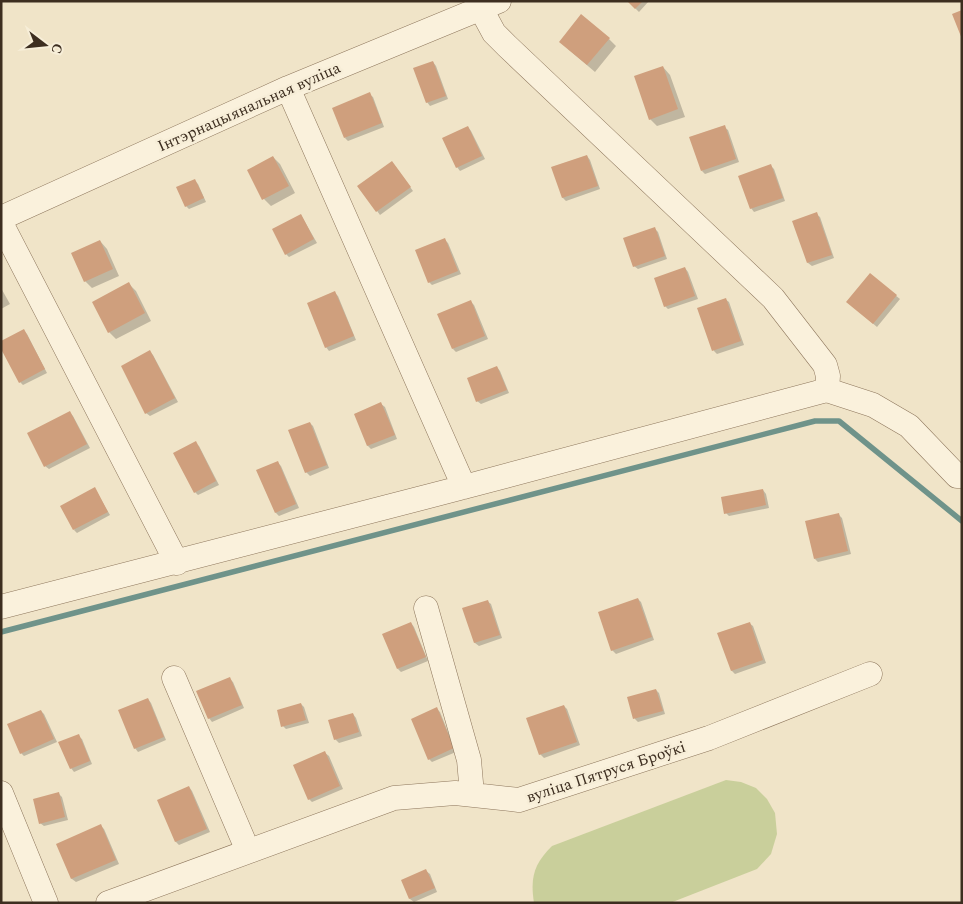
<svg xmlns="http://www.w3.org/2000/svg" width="963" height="904" viewBox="0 0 963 904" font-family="Spectral,serif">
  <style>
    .green { fill: #c9cf9b }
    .shadow { fill: #0003 }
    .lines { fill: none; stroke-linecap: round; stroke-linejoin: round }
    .stream { stroke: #6f938a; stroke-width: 5.5 }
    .building { fill: #cf9f7d }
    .minor-casing { stroke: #8d765c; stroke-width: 25 }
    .minor { stroke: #faf1dc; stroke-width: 24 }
    .labels { text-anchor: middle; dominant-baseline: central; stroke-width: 5; stroke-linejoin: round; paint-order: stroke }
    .street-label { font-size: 16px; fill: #3d2e20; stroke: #f7eed8 }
  </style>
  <rect width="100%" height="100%" fill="#f0e4c8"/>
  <path class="green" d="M726 780 741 782 756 788 767 799 775 813 777 834 771 854 757 869 670 903H534C530 877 534 864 552 846Z"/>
  <path class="shadow" d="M628 1H649L639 12Z
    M609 39 616 46 595 72 568 49Z
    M433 62 436 66 448 99 430 106 427 102Z
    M663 67 670 75 685 117 657 126 650 119Z
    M369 94 373 97 384 127 348 141 345 138Z
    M468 127 471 131 485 159 460 171 457 167Z
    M724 127 728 130 739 162 705 174 702 171Z
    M587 156 590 160 600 189 566 201 563 198 553 168Z
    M273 157 280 164 295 193 271 206 264 199Z
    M395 166 413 191 380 215 359 186Z
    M771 166 774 169 785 201 754 212 751 208Z
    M195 181 198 184 206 202 189 209 186 206Z
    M816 214 820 217 834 258 812 266 808 263Z
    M301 215 317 243 289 257 286 254Z
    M654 228 658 232 667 259 638 269 634 266Z
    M445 240 448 243 461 274 432 285 429 282Z
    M100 241 107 249 119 276 92 288 85 281Z
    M685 268 688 272 698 299 668 309 665 306Z
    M870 275 900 299 877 327 851 305Z
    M129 284 136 291 151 321 116 339 109 332Z
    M1 288 10 304 1 309Z
    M335 293 338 296 356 340 329 351 326 347Z
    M725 299 729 302 744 345 717 354 714 351 699 309Z
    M471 302 474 305 488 339 456 352 453 349Z
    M24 331 27 334 47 373 23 385 20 382Z
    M150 352 153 355 178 402 150 416 146 413Z
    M497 367 500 371 509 393 481 404 477 401Z
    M381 404 385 407 397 439 371 449 368 446 355 414Z
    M69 412 73 416 90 448 49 469 45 466Z
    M310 423 313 426 329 468 310 476 306 472Z
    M195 443 199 446 219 485 198 495 195 492Z
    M277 462 281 466 299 508 279 516 276 513Z
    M95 489 110 515 77 533 74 530Z
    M763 490 766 494 769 508 729 516 726 513Z
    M839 515 842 518 851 554 818 562 815 559Z
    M638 599 641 602 654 640 616 654 612 650Z
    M487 601 491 604 502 638 479 646 475 643 464 609Z
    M411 623 414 627 428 661 401 672 398 669Z
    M749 623 753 626 766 663 735 674 732 671 719 634Z
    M230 679 233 682 244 708 212 722 209 718Z
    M656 690 659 693 665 714 638 722 635 719 629 698Z
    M148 699 151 703 166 740 138 752 135 748Z
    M301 704 304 707 309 723 286 729 283 726Z
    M564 706 567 709 580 745 544 758 540 754Z
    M437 709 440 712 456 752 432 762 429 759Z
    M41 711 44 714 57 742 24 756 21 753Z
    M353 714 356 718 362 736 339 743 335 739Z
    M78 736 82 739 92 764 74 772 71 768Z
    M325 753 329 756 343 789 312 802 309 799Z
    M189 787 192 791 210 832 179 845 176 842 159 800Z
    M59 794 62 797 68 820 44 826 40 823Z
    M101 826 104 829 119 864 76 882 72 879 58 844Z
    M426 871 430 874 437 892 414 902 410 899 403 881Z"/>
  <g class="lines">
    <path class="stream" d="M1 632 815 421H839L962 521"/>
  </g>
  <path class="building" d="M627 1H643L635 9Z
    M962 10V39L952 14Z
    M581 14 610 38 587 65 559 42Z
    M433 61 446 96 426 103 413 68Z
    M663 66 678 109 649 120 634 76Z
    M370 92 382 123 344 138 332 108Z
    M725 125 736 159 701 171 689 137Z
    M468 126 482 156 456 168 442 138Z
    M587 155 598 186 562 198 551 167Z
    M273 156 289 186 262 200 247 170Z
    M392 161 411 187 376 212 357 186Z
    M771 164 783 198 750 209 738 176Z
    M195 179 204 198 185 207 176 187Z
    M817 212 832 255 807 263 792 221Z
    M301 214 314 239 285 255 272 229Z
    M655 227 665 256 633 267 623 238Z
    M445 238 458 271 428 283 415 250Z
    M100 240 113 269 84 282 71 253Z
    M685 267 695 296 664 307 654 278Z
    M870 273 897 295 873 324 846 302Z
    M129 282 145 313 108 333 92 302Z
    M335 291 354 336 325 348 307 303Z
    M726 298 741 341 712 351 697 308Z
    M471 300 485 336 452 349 437 314Z
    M24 329 45 369 19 383 1 349V341Z
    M150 350 175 398 145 414 121 366Z
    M497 366 507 390 476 402 467 378Z
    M381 402 395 435 367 446 354 414Z
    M70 411 87 444 44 467 27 433Z
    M310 422 327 465 305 473 288 430Z
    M196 441 216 481 194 493 173 453Z
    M278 461 296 504 275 513 256 470Z
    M95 487 108 512 73 530 60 506Z
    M763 489 766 505 724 514 721 497Z
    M839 513 848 551 814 559 805 521Z
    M638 598 652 637 611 651 598 612Z
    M488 600 500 635 474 643 462 608Z
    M411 622 426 657 397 669 382 634Z
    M750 622 763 660 731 671 717 633Z
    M230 677 242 705 208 719 196 691Z
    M656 689 663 711 633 719 627 697Z
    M148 698 164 737 134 749 118 710Z
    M301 703 306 720 281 727 277 710Z
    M564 705 577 742 539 755 526 718Z
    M437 707 454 748 428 760 411 719Z
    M41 710 54 739 20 754 7 724Z
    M353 713 359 732 334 740 328 720Z
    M79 734 90 761 70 769 58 742Z
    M325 751 340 786 308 800 293 765Z
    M189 786 207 829 175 842 157 800Z
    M59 792 65 817 39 824 33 799Z
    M101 824 116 860 71 879 56 844Z
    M426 869 435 888 409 899 401 880Z"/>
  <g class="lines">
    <defs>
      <path id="minor" d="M481 9 494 33 507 46 773 298 825 365 828 376 827 390
        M288 88 464 487
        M1 218 288 88 499 1
        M1 223 177 563
        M1 607 464 487 827 390 873 405 909 426 957 476H962
        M426 608 469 760 472 794
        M174 678 248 851
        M1 793 46 903
        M108 903 394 798 455 793 519 800 709 738 870 674"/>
    </defs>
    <use href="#minor" class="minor-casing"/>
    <use href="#minor" class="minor"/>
  </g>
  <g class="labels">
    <g class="street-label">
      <text transform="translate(249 107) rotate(-24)">Інтэрнацыянальная вуліца</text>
      <text transform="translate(606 772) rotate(-18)">вуліца Пятруся Броўкі</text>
    </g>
  </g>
  <rect width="963" height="904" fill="none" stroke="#3d2e20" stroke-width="5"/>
  <g transform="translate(45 45) rotate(106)" stroke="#f7eed8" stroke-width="4" paint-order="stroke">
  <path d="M0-4L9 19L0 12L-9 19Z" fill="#3d2e20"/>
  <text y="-8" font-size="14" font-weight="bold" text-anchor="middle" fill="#3d2e20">С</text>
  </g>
</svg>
